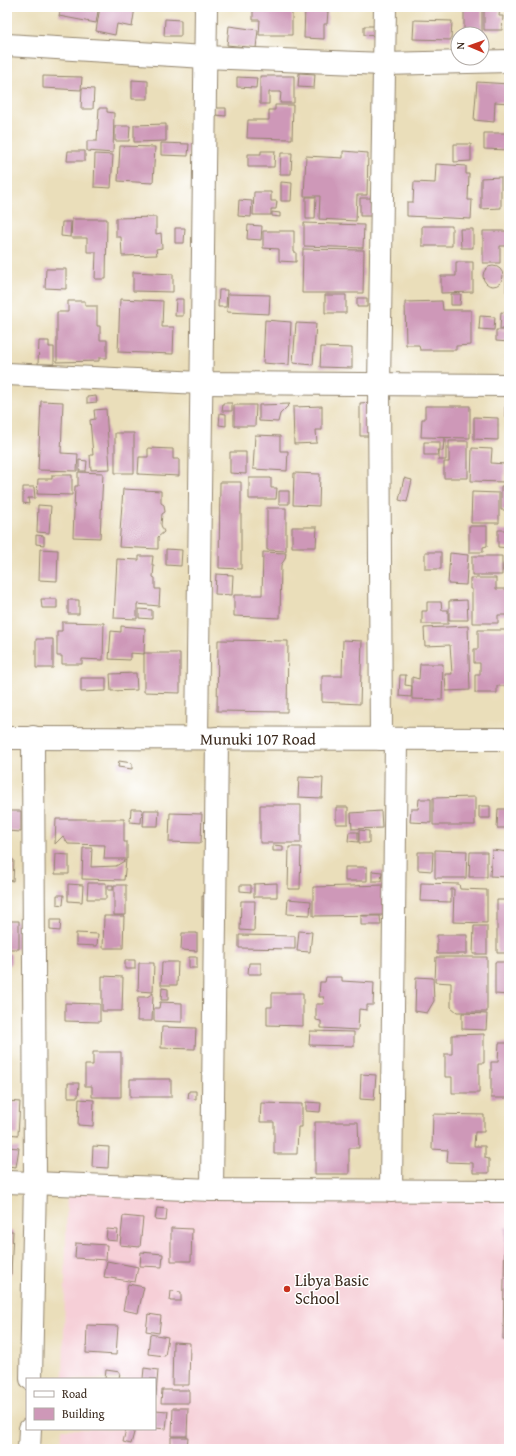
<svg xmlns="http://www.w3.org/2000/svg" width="516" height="1456" viewBox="0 0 516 1456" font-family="'Gentium Book Plus',serif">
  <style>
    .built { fill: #f6cfd7 }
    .building { fill: #ce98b8 }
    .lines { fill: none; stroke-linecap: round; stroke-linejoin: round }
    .minor-casing { stroke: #92846c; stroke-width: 24 }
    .minor { stroke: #fff; stroke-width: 22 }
    .poi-dot { fill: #c8321e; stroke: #fff; stroke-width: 1.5 }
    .labels { text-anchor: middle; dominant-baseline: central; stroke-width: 3; stroke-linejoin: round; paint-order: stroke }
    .street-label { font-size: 16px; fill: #3b2a1e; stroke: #fff }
    .poi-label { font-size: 16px; fill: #3b2a1e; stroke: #fff; text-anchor: start }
  </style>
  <rect width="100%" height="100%" fill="#fff"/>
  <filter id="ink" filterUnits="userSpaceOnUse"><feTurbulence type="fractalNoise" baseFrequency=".025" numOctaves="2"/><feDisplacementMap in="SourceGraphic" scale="8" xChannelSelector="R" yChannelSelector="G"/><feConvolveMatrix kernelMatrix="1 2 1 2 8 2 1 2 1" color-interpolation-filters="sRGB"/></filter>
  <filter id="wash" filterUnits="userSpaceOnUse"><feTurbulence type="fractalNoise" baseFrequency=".012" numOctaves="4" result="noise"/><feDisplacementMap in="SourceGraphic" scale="16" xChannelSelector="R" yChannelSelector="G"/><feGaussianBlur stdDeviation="0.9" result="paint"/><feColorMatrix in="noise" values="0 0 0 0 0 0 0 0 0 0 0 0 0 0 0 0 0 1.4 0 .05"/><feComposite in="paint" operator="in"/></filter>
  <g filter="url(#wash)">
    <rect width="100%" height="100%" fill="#eadeba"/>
    <path class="built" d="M67 1190 509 1199V1449H61L62 1429H155V1379H63Z"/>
    <g id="blocks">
      <path class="building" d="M61 7H96L95 10 98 11 96 23 59 16Z
        M100 7H135L132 27 117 24 115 35 96 31Z
        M253 7H292V35H259L260 20H253Z
        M305 7H319V11H328L327 24H324V39L304 38Z
        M464 7H482V34H464Z
        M484 7H496V8H500L499 16H503L502 30H484Z
        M165 19 181 20V36H164Z
        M414 20 452 21 451 40 413 39Z
        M229 26 258 30 256 48 227 45Z
        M364 26H377V36L364 35Z
        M299 73 315 74 314 88 298 87Z
        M43 76 82 77 81 90 43 88Z
        M260 76H294V103H280L281 92H269V104H260Z
        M237 77 257 78 256 88 237 87Z
        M132 80 148 81V99H132Z
        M477 82 509 84V103L495 102 494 122 474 120Z
        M82 88 94 89 93 109H81Z
        M275 105H293L292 139 247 138 248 120H269V110H275Z
        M99 108H107V112L114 113 113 153 87 151V141H97Z
        M216 108H226V116L215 115Z
        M166 124V141L134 142V125Z
        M115 126H130L129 141H115Z
        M484 133H509V150L484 149Z
        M161 143 189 144 188 156 161 155Z
        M454 144H471V161L454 162Z
        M120 146 155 147 153 183 118 181Z
        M68 151H85V161H67Z
        M261 151H275L274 167H248V154H261Z
        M343 151 368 153 367 195H357L356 221 319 219 320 196H304L306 156 343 158Z
        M281 153H292L291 174H280Z
        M95 154 113 155 111 188 94 187Z
        M436 164 466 166V174H469L468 200H472L471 219 407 216V202H413L414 182 435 183Z
        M501 177V208L481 209V178Z
        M281 182 292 183 291 201H281Z
        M254 192H271V201H277L276 209H271V215H253Z
        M306 197H316L315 219H306Z
        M360 198H373V216H360Z
        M239 200 252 201 251 217 238 216Z
        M272 212 280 213V217L272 216Z
        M156 217V234L161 233 162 248 156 249 157 255 122 256 121 237H116V218Z
        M72 219H107L106 279H95L96 252H87V238H71Z
        M62 222H71L70 237 61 236Z
        M304 223 364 225 363 248 304 246Z
        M248 225 262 226 261 240 247 239Z
        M422 226H452V246H422Z
        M175 228H185L184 243H175Z
        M460 229H473V248H461Z
        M263 231H294V252H296V262L279 261V249L263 248Z
        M483 231H509V246H500V263H483Z
        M303 249 364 250 363 293H302Z
        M456 262H473V292L441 293V276H456Z
        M483 276a10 10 0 1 1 20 0a10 10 0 1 1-20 0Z
        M46 269H66V289L45 288Z
        M133 272 173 274V292L133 291Z
        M506 275H509V292H506Z
        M219 290H227L226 307H218Z
        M228 294 270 295 269 314 227 312Z
        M451 294H461L460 305H451Z
        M325 295H346V313H325Z
        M357 298H367V307H357Z
        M120 299 163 301 162 327H174L173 354 118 352Z
        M176 299H183V316H175Z
        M68 301H85V306H97V326H100V340H107V358H99V361L57 362V312H68Z
        M442 301 443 310H471V345L456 346V350H420L419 345H406L405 302Z
        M501 312 509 313V329H500Z
        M480 316 495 317 494 330 479 329Z
        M265 320 291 322 289 365 263 363Z
        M296 323 316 324 313 365 293 363Z
        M496 330H509V342L496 341Z
        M39 341H49V347H54V364H38Z
        M321 347 352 348V368L320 367Z
        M96 396 97 402 87 403V397Z
        M41 401 63 402 61 453 78 454 77 471 38 470Z
        M372 402 373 436H360V403Z
        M223 403H232V411H222Z
        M290 404 280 414 278 422 259 421V405Z
        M234 405H256L255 426H234Z
        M322 406V430H316L317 443 294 444 293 407Z
        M425 406H470V438L421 437 422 419H425Z
        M505 407H509V417H505Z
        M106 409 110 469 91 470 90 455H93L90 420 95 419 94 410Z
        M220 413 226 414V426L219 425Z
        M474 417 498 418V440L474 439Z
        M115 433H134V473H115Z
        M255 435 280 436V451H288L287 471 253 469Z
        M444 439H446V460H439V451H443Z
        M449 441H468V478H444V462H449Z
        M424 442H440V450H437L438 455H424Z
        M148 448 173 449V459H179V476L138 474 139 457H148Z
        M472 448 492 449 491 463 505 464 504 482 471 481Z
        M230 452H246V474L230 473Z
        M79 460 87 461 86 471H79Z
        M78 472 103 473 100 538 73 537 75 486H78Z
        M294 473 320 474 319 506 293 505Z
        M52 475H72V495L37 494 38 479H52Z
        M249 478H271V488H277L276 499H249Z
        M404 478 412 480 407 502 399 500Z
        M220 482H241V569L219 568Z
        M501 486H509V510H501Z
        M23 487H34L35 498H28L29 504 23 503Z
        M123 489 161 491V503L164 505 165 512 162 514 161 525 164 532 158 537V549L119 547Z
        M279 491H289V504H279Z
        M472 492 499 493V523H471Z
        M38 505 51 506 49 533 37 532Z
        M267 508H286V551L267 550Z
        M469 526H487V546L483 547V552H469Z
        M292 527H317L316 547H292Z
        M498 530H509V548L498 547Z
        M36 535 44 536V545L36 544Z
        M40 549 58 550 57 581 39 580Z
        M166 549 182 550 181 566 166 565Z
        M263 552 286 553 285 559 281 565 280 618 234 616V595H262Z
        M425 552H441V569H425Z
        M450 553 468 555 466 585 448 584Z
        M139 556H153L152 565H154L153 577 155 578V589H160L159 606 137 604V619L114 618 117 559 139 560Z
        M472 556H502V575H472Z
        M504 563H509V571H503Z
        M216 574 233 575 232 595 215 594Z
        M470 578H496V589H509V615H498V623H472V589H470Z
        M41 599H57V608H42Z
        M68 600H79V614H68Z
        M467 600 468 620H449V601Z
        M427 602H441L442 610H448V624H422V611H427Z
        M139 609 152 610V619L139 618Z
        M62 622 104 623 103 660 82 659V664H62V656H57V631H62Z
        M121 626 145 628 144 654 130 653V660L109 659 111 631 121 632Z
        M468 626 470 690 446 691 445 674H452L450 645 425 646 424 628Z
        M478 630H509V686H497V693H475V675H480V663H474V649H478Z
        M36 639H53V668H36Z
        M218 640 288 641 287 712 217 711Z
        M343 640 362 641 360 704 322 702V676H342Z
        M144 653H180V693L144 692Z
        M420 664H443L442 700 412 699V677L419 679Z
        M136 673 137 690 111 691 110 674Z
        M400 675H406L405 685 412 686 411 697 399 696Z
        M81 678H106V691L81 692Z
        M119 761 132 763V769L118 767Z
        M299 777 323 778 322 798 298 797Z
        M475 797V825H433V798Z
        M419 799H431V823L410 822 411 809H418Z
        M260 805H301V843H260Z
        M479 806H490V818H479Z
        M336 807H348V824H336Z
        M131 809H142L141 823 130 822Z
        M498 809H509V828H497Z
        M144 810H159L158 826H143Z
        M7 811H21V832L7 831Z
        M381 811 382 828 352 829 351 813Z
        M170 813 202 814 201 843 169 842Z
        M56 819H124V842H127V859H104L105 845 68 844 63 836 55 844Z
        M359 830 369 831V843H359Z
        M349 832H358V842L348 841Z
        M273 845 283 846V851H273Z
        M289 847H301L300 889H288Z
        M83 848H92L91 867 116 866 126 860 124 880 82 879Z
        M435 850 467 851 466 878H435Z
        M492 850 509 852V877L490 876Z
        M418 852H433L432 871 418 870Z
        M470 852H487V877H469Z
        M56 854 69 855V874H55Z
        M7 860H14L13 881 7 880Z
        M345 867H367V881H345Z
        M372 871 382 872 381 881H372Z
        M88 883H106V899H87Z
        M277 883V897H254V884Z
        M421 883 459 884 460 889 487 890V923L453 922 454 889H451V902L420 901Z
        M68 884 83 885 82 902 68 901Z
        M108 885H113V890H108Z
        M114 885H126V915H114Z
        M240 885H251V892L240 891Z
        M385 885V915L313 916V887Z
        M57 895H64L63 905 57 904Z
        M202 896H210V917H202Z
        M288 899 311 901 310 915 287 914Z
        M497 900H509V953H497Z
        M241 901H255L254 931 240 930Z
        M104 916H124L123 948H103Z
        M361 916H380L381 925H361Z
        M50 920H61L60 931 50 930Z
        M7 921H19V949H7Z
        M474 926H487V954H473Z
        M299 931 312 932 310 952 297 951Z
        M76 933 98 934 97 946 76 945Z
        M182 933H197V951L181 950Z
        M239 935 295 936V949L239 948Z
        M437 935H467V954H437Z
        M7 953 11 954V965H7Z
        M189 957H197V968H189Z
        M436 957H487V1012H457L451 1007V983L435 982Z
        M125 960H135V969H125Z
        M162 962H178L177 985H161Z
        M495 962H509V995L495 994Z
        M139 963H154L153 992 138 991Z
        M249 963H261V974H248Z
        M102 976 123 977 122 1011H102Z
        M326 977H342V981L374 983 373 1005H367V1010L359 1009 358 1030 321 1028V1021L316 1020V1004H323L324 997H319L320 982H325Z
        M416 977 433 978 434 1001 427 1013 415 1011Z
        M162 988 168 989V1000H161Z
        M153 993 152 1021H137L138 997H147Z
        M272 993H303V1026L267 1025V1007H272Z
        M160 1002 182 1003V1022L154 1021V1008H159Z
        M65 1003 100 1004V1022L65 1021Z
        M462 1013 487 1014 486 1030 462 1029Z
        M162 1027 196 1028 195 1049 161 1048Z
        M310 1031 354 1032V1046L309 1045Z
        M484 1034V1063H479V1093H452V1077H445V1054H452V1035Z
        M499 1043H509V1098H491V1062H498Z
        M93 1052H121V1097H92V1086H85V1065H93Z
        M7 1059H8L9 1088 7 1091Z
        M361 1074 376 1075 374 1100 360 1099Z
        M130 1079H171V1097H130Z
        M68 1083H79L78 1097H68Z
        M189 1091H196V1099L188 1098Z
        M79 1099 94 1100 93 1126 78 1125Z
        M7 1101 20 1102 18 1135 7 1134Z
        M306 1102 321 1103 320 1112 306 1111Z
        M261 1103 302 1104V1127H298L297 1154H274V1122H260Z
        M433 1114 484 1115V1132H475L474 1146H485V1158L489 1159V1173H473V1163L447 1162 448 1150 432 1149Z
        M315 1122H358L359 1148H349V1174H315Z
        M93 1146 109 1147 108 1168 92 1167Z
        M7 1147 19 1148 16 1167 7 1166Z
        M157 1208 167 1209 166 1221 155 1220Z
        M123 1216 143 1218 140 1247 120 1245Z
        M505 1227 509 1228V1339H503Z
        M171 1228 192 1229 191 1261H171Z
        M107 1229 118 1230 117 1241 106 1240Z
        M7 1231H13L11 1274H7Z
        M76 1243 107 1245 106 1260 75 1258Z
        M141 1252 163 1254 162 1267 140 1266Z
        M107 1261 138 1267 135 1282 104 1277Z
        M128 1284 144 1287 138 1313 123 1310Z
        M171 1291 181 1292V1301H170Z
        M148 1314 161 1316 159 1333 146 1331Z
        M87 1325 118 1326 116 1355 86 1353Z
        M150 1334 168 1337 165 1356 148 1354Z
        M173 1342 190 1343 189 1385H172Z
        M144 1368 158 1370 156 1396 155 1395V1379H143Z
        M106 1370 120 1372 119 1379H105Z
        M162 1390H189V1403H161Z
        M173 1408H188L187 1436H172Z
        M155 1410 168 1411 166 1429 155 1428Z
        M126 1429H135L131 1444 123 1442Z
        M171 1437H188L187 1449H171Z"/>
    </g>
  </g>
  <g filter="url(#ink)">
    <use href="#blocks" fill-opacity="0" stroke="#92846c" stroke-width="1"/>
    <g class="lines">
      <defs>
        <g id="minor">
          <path d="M7 45 205 57 384 64 509 61"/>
          <path d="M7 374 201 383 509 385"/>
          <path id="s1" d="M7 738 509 739"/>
          <path d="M197 738 206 7"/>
          <path d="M381 739 379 385 385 7"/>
          <path d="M7 1182 212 1190 509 1191"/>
          <path d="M212 1190 217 738"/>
          <path d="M391 1191 396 739"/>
          <path d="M31 1379 35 1182 33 737"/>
          <path d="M29 1449 30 1429"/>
        </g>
      </defs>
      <use href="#minor" class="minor-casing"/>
      <use href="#minor" class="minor"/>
    </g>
  </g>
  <circle class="poi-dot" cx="287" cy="1289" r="4"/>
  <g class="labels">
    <g class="street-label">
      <text stroke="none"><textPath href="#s1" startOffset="251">Munuki 107 Road</textPath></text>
    </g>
    <g class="poi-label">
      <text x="295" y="1280">Libya Basic<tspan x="295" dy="18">School</tspan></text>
    </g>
  </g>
  <rect width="516" height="1456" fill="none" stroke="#fff" stroke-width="24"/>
  <rect x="26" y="1378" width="130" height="52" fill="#ffffff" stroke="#b1aaa5"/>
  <rect x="34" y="1391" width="20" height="6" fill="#ffffff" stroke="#b1aaa5"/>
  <text x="62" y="1398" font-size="12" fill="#3b2a1e">Road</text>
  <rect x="34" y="1408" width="20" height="12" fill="#ce98b8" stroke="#b1aaa5"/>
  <text x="62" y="1418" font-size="12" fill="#3b2a1e">Building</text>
  <g transform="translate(470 46) rotate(272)"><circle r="19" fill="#ffffff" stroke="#b1aaa5"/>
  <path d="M0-3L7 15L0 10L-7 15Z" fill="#c8321e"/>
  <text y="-6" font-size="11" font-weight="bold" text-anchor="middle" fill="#3b2a1e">N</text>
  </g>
</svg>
